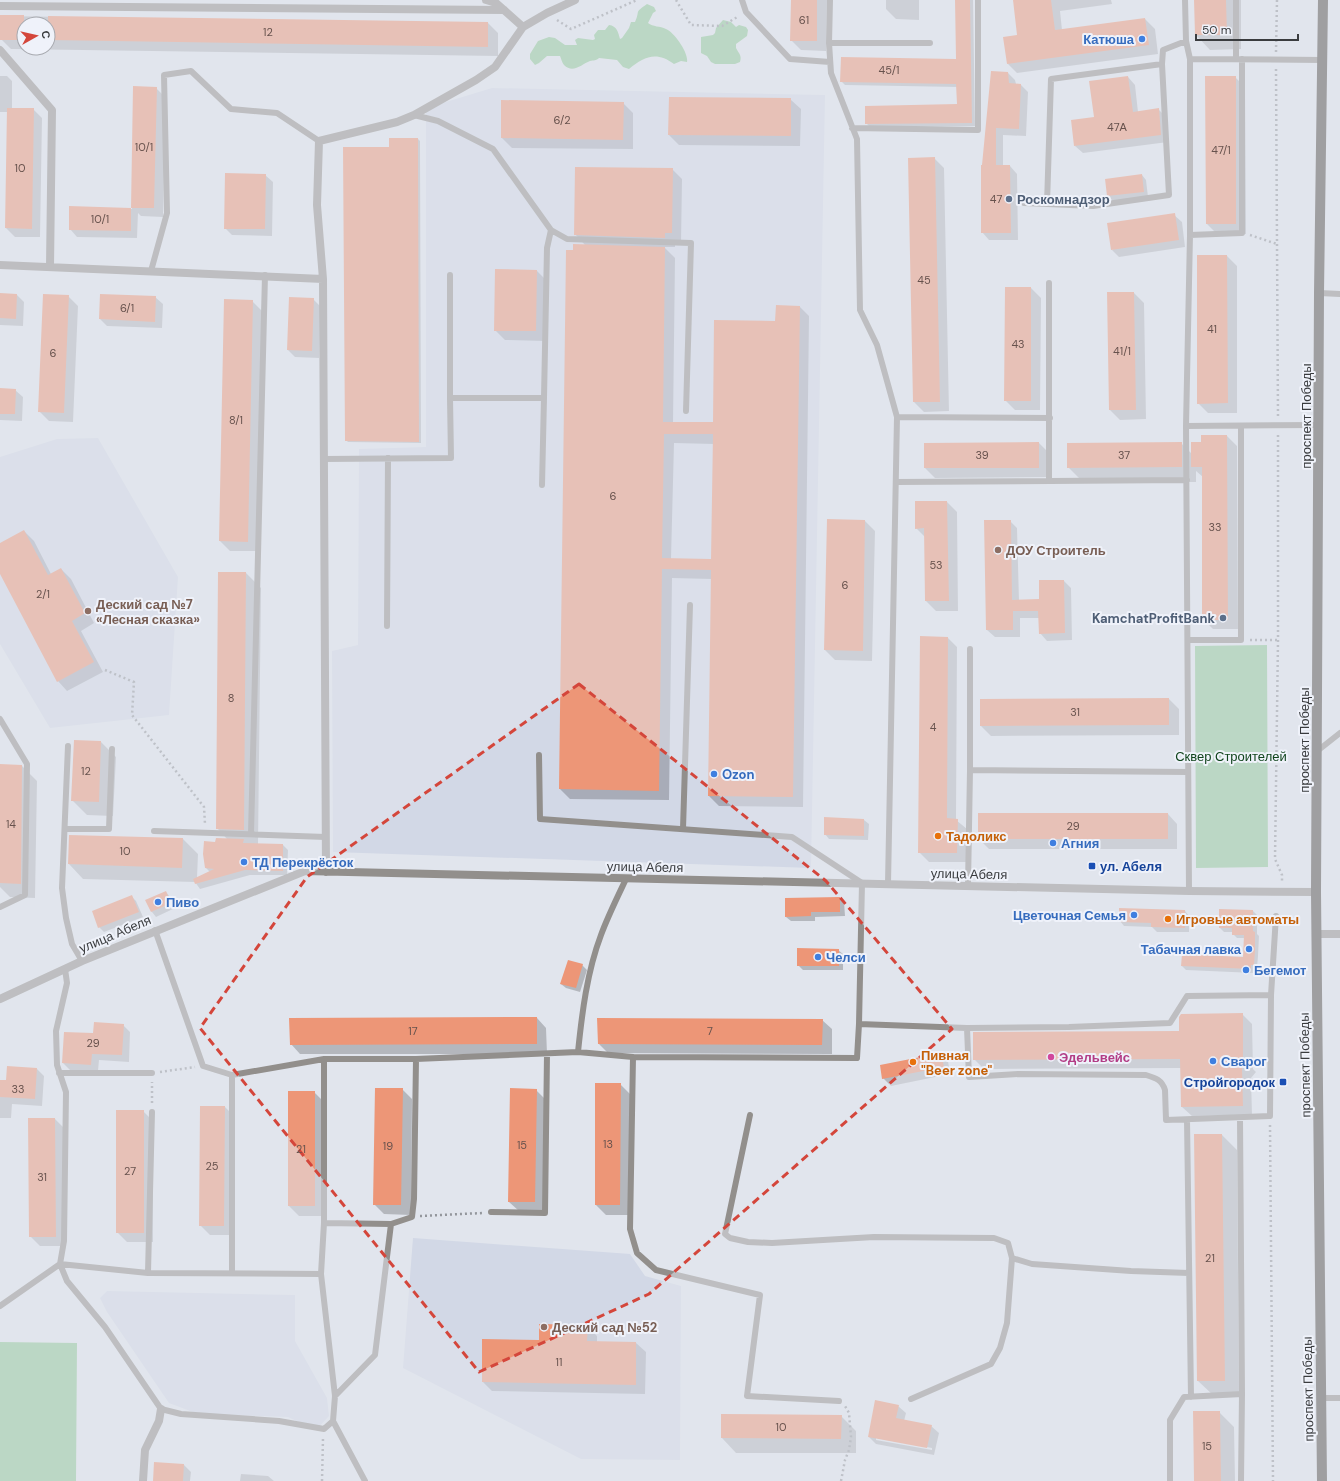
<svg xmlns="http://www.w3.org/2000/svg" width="1340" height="1481" viewBox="0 0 1340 1481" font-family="'DM Sans',sans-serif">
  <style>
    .built { fill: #d2d8e6 }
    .green { fill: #8dc694 }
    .shadow { fill: #0003; fill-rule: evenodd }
    .building { fill: #ed9677; fill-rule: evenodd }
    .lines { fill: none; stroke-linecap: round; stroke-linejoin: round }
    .path { stroke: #93969c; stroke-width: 2.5; stroke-dasharray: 2 3; stroke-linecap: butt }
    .lane { stroke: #928f8c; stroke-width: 6 }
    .street { stroke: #928f8c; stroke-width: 8 }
    .primary { stroke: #4e4945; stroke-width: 10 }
    .marked { fill: none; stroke: #d4463b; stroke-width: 3; stroke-dasharray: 8 5; stroke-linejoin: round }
    .shop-dot { fill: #3f7fe0; stroke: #eff2fa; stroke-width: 1.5 }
    .service-dot { fill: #5c6f8a; stroke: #eff2fa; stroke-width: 1.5 }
    .education-dot { fill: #8d6e63; stroke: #eff2fa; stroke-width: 1.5 }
    .food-dot { fill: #e8710a; stroke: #eff2fa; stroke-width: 1.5 }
    .transit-dot { fill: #1a4fb4; stroke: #eff2fa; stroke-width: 1.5 }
    .hotel-dot { fill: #d1479c; stroke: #eff2fa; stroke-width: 1.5 }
    .labels { text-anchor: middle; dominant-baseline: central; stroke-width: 4; stroke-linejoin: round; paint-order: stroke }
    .number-label { font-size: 11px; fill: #67524d }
    .shop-label { font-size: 13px; font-weight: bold; fill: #366cbe; stroke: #eff2fa; text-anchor: start }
    .service-label { font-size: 13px; font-weight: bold; fill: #4e5e75; stroke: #eff2fa; text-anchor: start }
    .street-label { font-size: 13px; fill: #3a3c3f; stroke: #eff2fa }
    .education-label { font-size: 13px; font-weight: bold; fill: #785e54; stroke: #eff2fa; text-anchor: start }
    .park-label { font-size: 13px; fill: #10441c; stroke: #eff2fa }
    .food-label { font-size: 13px; font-weight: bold; fill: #c56008; stroke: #eff2fa; text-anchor: start }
    .transit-label { font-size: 13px; font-weight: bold; fill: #164399; stroke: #eff2fa; text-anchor: start }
    .hotel-label { font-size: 13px; font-weight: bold; fill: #b23c85; stroke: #eff2fa; text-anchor: start }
  </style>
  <rect width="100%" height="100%" fill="#e1e5ed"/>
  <path class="built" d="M492 88 825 95 811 868 333 852 332 651 358 645 359 449 426 447V108Z
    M98 438 178 577 169 715 50 728 0 644V457L57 439Z
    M413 1238 630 1254 645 1276 681 1286 680 1460 581 1459 403 1368Z
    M107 1291 295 1295V1341L327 1398 329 1416 316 1430 288 1417 198 1414 169 1403 107 1312 100 1298Z"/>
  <path class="green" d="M647 4 654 7 656 11 653 13 648 23C653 27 660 26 666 29 674 32 689 53 687 62L681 61 674 64C657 51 644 56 629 69L623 67 617 60 599 58C596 61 594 60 590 61 582 64 573 74 564 65 562 63 561 58 560 56H547L539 63 535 65 530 59V54L538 41 549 37 555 38 565 45H577L575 40 578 38 593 40 595 39 594 35 598 30H605L609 25C617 26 618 32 620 39L622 38 629 28 631 22H635C641 9 633 14 647 4Z
    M723 20 731 22 736 27 739 25 746 27 748 30 747 36 736 44V48C739 54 742 55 740 62L735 64H715L711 62 707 56 701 53V37L713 35 715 33 716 28Z
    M1267 645 1268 867 1196 868 1195 646Z
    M0 1342 77 1343 76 1481H0Z"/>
  <path class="shadow" d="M792 0H827L826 51 801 50 791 40Z
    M886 0H919V20L896 19 886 9Z
    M956 0H973L975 126 870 127 866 123 958 105V87L845 85 841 81 957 60Z
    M1014 0H1111L1112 4 1060 11 1062 30 1145 19 1155 29 1158 54 1017 73 1008 64 1019 36Z
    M1195 0H1241V49L1210 50 1196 35Z
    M1 16 488 23 498 33V56L11 49 1 39ZM24 24H48V48H24Z
    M1008 73 1015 80 1016 84 1021 85 1028 92 1026 136 1003 135V166H1010L1017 174 1018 240H989L982 232V166Z
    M0 76H7L12 81V109H33L42 118 40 237H15L6 228 8 112H0Z
    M1128 77 1135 85 1138 112 1158 109 1166 117 1168 142 1083 153 1075 146 1095 118Z
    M1235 77 1245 87 1246 234H1217L1207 224Z
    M134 87 156 88 165 97 163 217 141 216 138 213 137 238 77 237 70 229V207L132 209Z
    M791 100 801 109 800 146 679 145 669 135Z
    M623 103 633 113V149L512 148 502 138Z
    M418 139 420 141 421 443 348 442 346 440 390 148Z
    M934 158 944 168 949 411 924 412 914 402Z
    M672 169 682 179 681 243H675V247H664L675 258 673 423H714L776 322 799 306 809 316 803 807 719 806 709 796 712 579 672 578 669 800 570 799 560 789 574 251 585 245 575 234ZM674 443 714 444 712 560 671 559Z
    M265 175 273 182 272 236 232 235 225 228Z
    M1142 175 1146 180 1148 197 1113 201 1108 196Z
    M1174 215 1182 222 1185 247 1119 257 1112 250Z
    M1227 256 1237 266V413H1208L1198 403Z
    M537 271 547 281 546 341 505 340 495 330Z
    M1031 288 1041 298 1040 410H1015L1005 400Z
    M1134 293 1144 303 1146 419 1120 420 1110 410Z
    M0 294 17 295 24 302 23 326 0 325Z
    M68 296 78 306 73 422 49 421 39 411Z
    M155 297 163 304 162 328 107 326 100 319Z
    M313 299 320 306 319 358 295 357 288 350Z
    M252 301 262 311 257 551H230L220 541Z
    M0 389 15 390 23 397 22 421 0 420Z
    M1202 436H1227L1237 446 1238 629H1213L1203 619V477L1196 471V482H1083L1068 467 1181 443 1192 454 1202 443Z
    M1039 443 1049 453V477L935 478 925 468Z
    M947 502 957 512 958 611H936L926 601 925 537 916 528Z
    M828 520 865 521 875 531 872 661 835 660 825 650Z
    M1010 521 1017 528 1019 601 1040 600 1064 581 1071 588 1072 640 1047 641 1040 633V618H1020V637H995L987 630Z
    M24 531 34 541 51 574 61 569 71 579 94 623 81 631 103 672 67 691 58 681 0 572V544Z
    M246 573 261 588 258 845H283L288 850 287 875H250L200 889 195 882 83 879 69 864 183 839 198 854 197 878 210 872 206 868 216 843 227 839 217 828Z
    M948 638 957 647 956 820 967 829 966 862H929L919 852Z
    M1169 699 1179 709V735L991 736 981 726Z
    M101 742 116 757 113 816 87 815 72 800Z
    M0 766H22L37 781 35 898 10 897 0 887Z
    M1168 814 1177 824V849H989L979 839Z
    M864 820 869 824 868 840 829 839 825 834Z
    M166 892 170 897 175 908 156 917 152 912 147 901Z
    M132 897 136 901 143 917 104 932 99 927Z
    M840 898 844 902 845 916 815 917V921H791L786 917Z
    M1220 910 1253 911 1257 915V934L1259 936 1258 956 1257 968H1255L1254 973 1186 970 1182 966 1244 958 1245 938H1237L1233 934V932H1224L1220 928Z
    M1185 911 1189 916V932H1157L1152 927 1124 926 1120 921Z
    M838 950 843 954V970H803L798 965Z
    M582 965 587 970 580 992 566 988 561 984Z
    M1242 1014 1252 1024 1253 1069 1256 1072 1251 1078 1252 1115 1192 1116 1182 1107 1181 1068 984 1069 974 1059 1180 1032Z
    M537 1018 546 1028 547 1054H300L291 1044Z
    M822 1020 832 1029V1054L608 1053 599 1044Z
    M123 1025 130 1032 129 1062 99 1060 98 1071 70 1070 63 1063 94 1034Z
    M941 1054 948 1061 950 1074 891 1086 883 1078Z
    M37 1069 44 1076 42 1106 12 1104 11 1118H0V1081H7Z
    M620 1084 630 1094V1215H606L596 1205Z
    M402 1089 412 1099 411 1215 384 1214 374 1204Z
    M536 1090 546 1100 545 1212 519 1211 509 1202Z
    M314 1092 324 1102V1216H299L289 1206Z
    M225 1107 235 1117 234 1235H210L200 1225Z
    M143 1111 153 1121V1242H127L117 1232Z
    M55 1119 65 1129 66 1246H40L30 1236Z
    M1222 1135 1237 1150 1239 1395H1213L1198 1381Z
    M587 1326 597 1336V1342L636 1343 646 1352 645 1394 492 1391 483 1382 540 1341Z
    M898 1406 906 1413 904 1421 931 1426 939 1433 934 1455 876 1444 869 1437ZM876 1438 932 1448V1450L876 1440Z
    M1219 1412 1234 1427 1235 1481H1195Z
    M722 1415 841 1416 856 1431V1453H736L722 1438Z
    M184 1465 191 1472 190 1481H154Z
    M241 1474 268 1476 274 1481H240Z"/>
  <path class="building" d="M791 0H817V41H790Z
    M955 0H970L972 123 865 124V106L957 104 956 84 840 82 841 57 956 59Z
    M1013 0H1051L1055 30 1145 18 1149 45 1007 64 1003 37 1017 35Z
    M1194 0H1226L1227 35H1195Z
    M0 15H24V40H0Z
    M48 16 488 22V47L48 40Z
    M991 71 1008 72 1009 83 1021 84 1019 129 996 128V165H1010L1011 233H981V165H982Z
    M1128 76 1133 112 1159 108 1161 135 1074 146 1071 120 1094 117 1089 81Z
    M1205 76H1236V224H1206Z
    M133 86 157 87 154 208H131Z
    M669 97 791 98V136L668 135Z
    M501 100 624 102 623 140 501 138Z
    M7 108H34L32 229 5 228Z
    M389 138H418L419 442 345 441 343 147H389Z
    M935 157 940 402H913L908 158Z
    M575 167 673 168 672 233H665V238L574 235Z
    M225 173 266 174 265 229H224Z
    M1142 174 1144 192 1107 196 1105 179Z
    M69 206 131 208V231L69 230Z
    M1175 213 1179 240 1111 250 1107 223Z
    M573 244 665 247 663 422H713L714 320 775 321 776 305 800 306 793 797 708 796 711 570 662 569 659 791 559 789 566 250H573ZM664 434H713L711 559 662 558Z
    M1197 255H1227L1228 403 1197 404Z
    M495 269 537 270 536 331H494Z
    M1005 287H1031V401H1004Z
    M1107 292H1134L1136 410H1109Z
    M0 293 17 294 16 319 0 318Z
    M43 294 69 295 64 413 38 412Z
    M100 294 156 296 155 322 99 319Z
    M289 297 314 298 312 351 287 350Z
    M224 299 253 300 248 542 219 541Z
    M0 388 16 389 15 414H0Z
    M1201 435H1227L1228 620H1202V467H1191V442H1201Z
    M1039 442V468H924V443Z
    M1182 442V467L1067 468V443Z
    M915 501H947L949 601H925L924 528 915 529Z
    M827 519 865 520 863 651 824 650Z
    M984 520H1011L1012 600 1039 599V580H1064L1065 633 1039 634 1038 611H1013V630H986Z
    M24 530 48 575 61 568 85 613 72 621 94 662 57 682 0 574V543Z
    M218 572H246L244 830 216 829Z
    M920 636 948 637 947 818 958 819 957 853H918Z
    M1169 698V725L980 726V699Z
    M74 740 101 741 99 802 71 801Z
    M0 764 22 765 21 884 0 883Z
    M978 813H1168V839H978Z
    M824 817 864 819V836L824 835Z
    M69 835 183 838 182 868 68 864Z
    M216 838 244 839 243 843 283 844V871L245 870 195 884 193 879 214 869 205 868 203 854 204 841 215 842Z
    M166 891 171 903 151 912 145 900Z
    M132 895 139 912 98 928 92 911Z
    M840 897V912H811V916L785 917V898Z
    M1119 908 1185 910V928L1151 927V923L1119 922Z
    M1219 909 1253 910V931L1255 932V951L1254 965H1251V969L1181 966 1182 954 1243 957 1244 935H1232V928H1219Z
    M797 948 839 949V966H797Z
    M568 960 583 964 576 988 560 984Z
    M1243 1013V1058L1247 1062 1242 1068 1243 1106 1181 1107 1180 1059 973 1060V1032L1179 1031V1017L1181 1014Z
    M537 1017V1044L290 1045 289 1018Z
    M597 1018 823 1019 822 1045 598 1044Z
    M94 1022 124 1024 122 1055 92 1054 91 1065 62 1063 64 1032 93 1033Z
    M941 1053 944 1067 882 1079 880 1065Z
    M7 1066 37 1068 35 1099 0 1097V1080H6Z
    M595 1083H621L620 1205H595Z
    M375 1088H403L401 1205H373Z
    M510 1088 537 1089 535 1202H508Z
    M288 1091H315V1206H288Z
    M200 1106H225L224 1226H199Z
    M116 1110H144V1233H116Z
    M28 1118H55L56 1237H29Z
    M1194 1134H1222L1225 1381H1197Z
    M539 1324 588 1325 587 1341 636 1342V1385L482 1382V1339L539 1340Z
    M875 1400 899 1405 896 1418 932 1425 927 1448 868 1437Z
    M1193 1411H1220L1221 1481H1194Z
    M721 1414 842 1415 841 1439 721 1438Z
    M154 1462 184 1464 183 1481H153Z"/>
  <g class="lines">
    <path class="path" d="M676 0 691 25 722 26 739 16
      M557 20 571 29 637 0
      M1276 52 1277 0
      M1276 69 1278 418
      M1250 235 1277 244
      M1278 435V640L1275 859 1282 875V882
      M1250 640H1278
      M105 670 134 682 132 715 204 807 205 824
      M160 1072 195 1067
      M152 1103V1082
      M1270 1125 1273 1481
      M420 1216 483 1213
      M322 1481 323 1438
      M841 1481 845 1460 849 1450 851 1437 849 1413 845 1406"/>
    <path class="lane" d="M742 0 746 12 790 59 830 62
      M830 0 829 43H930
      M1185 0 1186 41 1190 59V235L1186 426 1189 891
      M829 43 831 73 857 139 860 310 877 345 897 417 888 884
      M1190 59 1323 60
      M1236 59V0
      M852 128 978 130V0
      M1024 203 1093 206 1169 195 1162 64
      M1047 204 1051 79 1162 64 1163 50 1186 41
      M551 230 567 239 691 243 686 411
      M1190 235 1242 233V59
      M151 271 167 213 164 75 191 71 231 109 277 113 319 141
      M1319 293 1340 294
      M450 398V275
      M897 417 1050 418
      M1186 426 1319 425
      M324 459 451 458 450 398H544L547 248 551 230 493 149 438 121 414 115
      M1049 481V283
      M896 482 1187 480
      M542 485 544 398
      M387 626 388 458
      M1188 640H1241V426
      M970 649V770
      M0 719 27 764 25 895 0 907
      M68 746 62 888 66 918 72 944 82 961
      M1316 752 1340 733
      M539 755 540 819 792 837 862 883 859 1024 967 1028 1069 1027 1170 1023 1187 996 1271 995
      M65 829H109L112 749
      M683 829 690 605
      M154 831 326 837
      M251 834 265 275
      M968 885 970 770 1188 772
      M155 930 203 1066 232 1075 324 1059
      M65 969 67 983 56 1031 57 1065 66 1092 64 1241 60 1264 67 1281 105 1327 161 1409 181 1414 279 1421 324 1429 333 1421 335 1396 321 1274
      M967 1028 969 1077 1018 1074 1146 1075C1156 1078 1162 1080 1165 1090L1166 1120 1270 1116 1271 995 1276 916
      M578 1052 633 1057 630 1229 637 1253 656 1270 760 1295 747 1396 839 1401
      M633 1057 857 1058 859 1024
      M59 1073H152
      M750 1115 725 1234 730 1238 748 1242 772 1243 874 1237 994 1238 1008 1243 1012 1258 1032 1264 1131 1271 1189 1273
      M1240 1118 1242 1394 1241 1481
      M1187 1120 1191 1397
      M491 1212 545 1213 547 1054
      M324 1223 391 1224 375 1355 335 1396
      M391 1224 412 1217 414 1199 416 1059
      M148 1273 152 1112
      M232 1273V1075
      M0 1306 60 1264 148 1273 321 1274 324 1223V1059H416L578 1052C582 1013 587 972 601 935 608 916 617 898 626 879
      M1322 1398H1340
      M911 1399 991 1364 1000 1348 1007 1323 1012 1258
      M333 1421 365 1481
      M1170 1481V1420L1184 1397 1242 1394"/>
    <path class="street" d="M486 0 496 3 523 27
      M0 6 504 10
      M0 50 52 110 50 267
      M0 265 323 279
      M326 872 323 279 317 205 319 141 397 122 414 115 476 80 495 67 523 27 547 13 575 0
      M1317 934H1340
      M0 999 82 961 305 871 1189 891 1316 892
      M143 1481 145 1450 159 1421 161 1409"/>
    <path class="primary" d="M1322 1481 1316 892 1319 293 1323 0"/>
  </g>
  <path d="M0 0H1340V1481H0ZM579 684 826 881 952 1029 649 1294 479 1372 200 1028 307 877Z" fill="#e1e5ed" fill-opacity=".55" fill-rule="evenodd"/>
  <path class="marked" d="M579 684 826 881 952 1029 649 1294 479 1372 200 1028 307 877Z"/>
  <g class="shop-dot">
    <circle cx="1142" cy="39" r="4"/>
    <circle cx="714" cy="774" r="4"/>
    <circle cx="1053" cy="843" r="4"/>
    <circle cx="244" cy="862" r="4"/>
    <circle cx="158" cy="902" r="4"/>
    <circle cx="1134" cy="915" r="4"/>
    <circle cx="1249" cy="949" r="4"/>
    <circle cx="818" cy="957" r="4"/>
    <circle cx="1246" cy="970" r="4"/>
    <circle cx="1213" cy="1061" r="4"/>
  </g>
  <g class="service-dot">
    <circle cx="1009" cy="199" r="4"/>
    <circle cx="1223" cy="618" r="4"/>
  </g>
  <g class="education-dot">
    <circle cx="998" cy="550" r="4"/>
    <circle cx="88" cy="611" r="4"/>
    <circle cx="544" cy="1327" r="4"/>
  </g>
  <g class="food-dot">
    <circle cx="938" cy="836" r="4"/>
    <circle cx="1168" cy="919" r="4"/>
    <circle cx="913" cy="1062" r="4"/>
  </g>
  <g class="transit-dot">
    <rect x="1088" y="862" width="8" height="8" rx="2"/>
    <rect x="1279" y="1078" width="8" height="8" rx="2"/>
  </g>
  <circle class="hotel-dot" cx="1051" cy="1057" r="4"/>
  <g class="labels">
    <g class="number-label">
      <text x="804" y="20">61</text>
      <text x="268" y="32">12</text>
      <text x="889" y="70">45/1</text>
      <text x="562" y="120">6/2</text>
      <text x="1117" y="127">47А</text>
      <text x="144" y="147">10/1</text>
      <text x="1221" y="150">47/1</text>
      <text x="20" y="168">10</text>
      <text x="996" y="199">47</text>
      <text x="100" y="219">10/1</text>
      <text x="924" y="280">45</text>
      <text x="127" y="308">6/1</text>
      <text x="1212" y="329">41</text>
      <text x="1018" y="344">43</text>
      <text x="1122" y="351">41/1</text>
      <text x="53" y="353">6</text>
      <text x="236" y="420">8/1</text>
      <text x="982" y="455">39</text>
      <text x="1124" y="455">37</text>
      <text x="613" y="496">6</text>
      <text x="1215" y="527">33</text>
      <text x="936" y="565">53</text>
      <text x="845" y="585">6</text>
      <text x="43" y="594">2/1</text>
      <text x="231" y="698">8</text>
      <text x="1075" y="712">31</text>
      <text x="933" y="727">4</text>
      <text x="86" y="771">12</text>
      <text x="11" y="824">14</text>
      <text x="1073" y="826">29</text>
      <text x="125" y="851">10</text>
      <text x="413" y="1031">17</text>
      <text x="710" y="1031">7</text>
      <text x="93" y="1043">29</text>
      <text x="18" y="1089">33</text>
      <text x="608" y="1144">13</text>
      <text x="522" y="1145">15</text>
      <text x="388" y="1146">19</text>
      <text x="301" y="1149">21</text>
      <text x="212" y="1166">25</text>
      <text x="130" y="1171">27</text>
      <text x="42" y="1177">31</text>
      <text x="1210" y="1258">21</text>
      <text x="559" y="1362">11</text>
      <text x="781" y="1427">10</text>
      <text x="1207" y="1446">15</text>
    </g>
    <g class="shop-label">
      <text x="1134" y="39" text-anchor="end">Катюша</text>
      <text x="722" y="774">Ozon</text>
      <text x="1061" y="843">Агния</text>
      <text x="252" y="862">ТД Перекрёсток</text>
      <text x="166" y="902">Пиво</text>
      <text x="1126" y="915" text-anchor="end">Цветочная Семья</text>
      <text x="1241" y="949" text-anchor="end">Табачная лавка</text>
      <text x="826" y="957">Челси</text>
      <text x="1254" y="970">Бегемот</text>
      <text x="1221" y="1061">Сварог</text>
    </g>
    <g class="service-label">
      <text x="1017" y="199">Роскомнадзор</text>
      <text x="1215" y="618" text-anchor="end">KamchatProfitBank</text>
    </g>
    <g class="street-label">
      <text transform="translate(1306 416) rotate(-90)">проспект Победы</text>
      <text transform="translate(1304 740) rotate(-90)">проспект Победы</text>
      <text transform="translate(645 867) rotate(1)">улица Абеля</text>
      <text transform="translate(969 874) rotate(1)">улица Абеля</text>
      <text transform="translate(115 934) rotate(-23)">улица Абеля</text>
      <text transform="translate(1305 1065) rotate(-91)">проспект Победы</text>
      <text transform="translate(1308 1389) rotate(-91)">проспект Победы</text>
    </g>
    <g class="education-label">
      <text x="1006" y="550">ДОУ Строитель</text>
      <text x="96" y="604">Деский сад №7<tspan x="96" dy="15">«Лесная сказка»</tspan></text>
      <text x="552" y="1327">Деский сад №52</text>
    </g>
    <g class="park-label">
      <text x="1231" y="756">Сквер Строителей</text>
    </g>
    <g class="food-label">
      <text x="946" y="836">Тадоликс</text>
      <text x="1176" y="919">Игровые автоматы</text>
      <text x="921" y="1055">Пивная<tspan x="921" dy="15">"Beer zone"</tspan></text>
    </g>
    <g class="transit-label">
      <text x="1100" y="866">ул. Абеля</text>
      <text x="1275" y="1082" text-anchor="end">Стройгородок</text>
    </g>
    <g class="hotel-label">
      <text x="1059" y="1057">Эдельвейс</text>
    </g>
  </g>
  <g transform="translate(36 36) rotate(82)"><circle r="19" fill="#eff2fa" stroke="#a7a9af"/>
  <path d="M0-3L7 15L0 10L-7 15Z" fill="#d4463b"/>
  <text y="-6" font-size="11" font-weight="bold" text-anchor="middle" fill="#3a3c3f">С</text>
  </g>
  <path d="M1196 34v6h102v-6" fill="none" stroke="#3a3c3f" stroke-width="2"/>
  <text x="1202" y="34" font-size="12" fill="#3a3c3f" stroke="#eff2fa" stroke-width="3" paint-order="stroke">50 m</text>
</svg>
